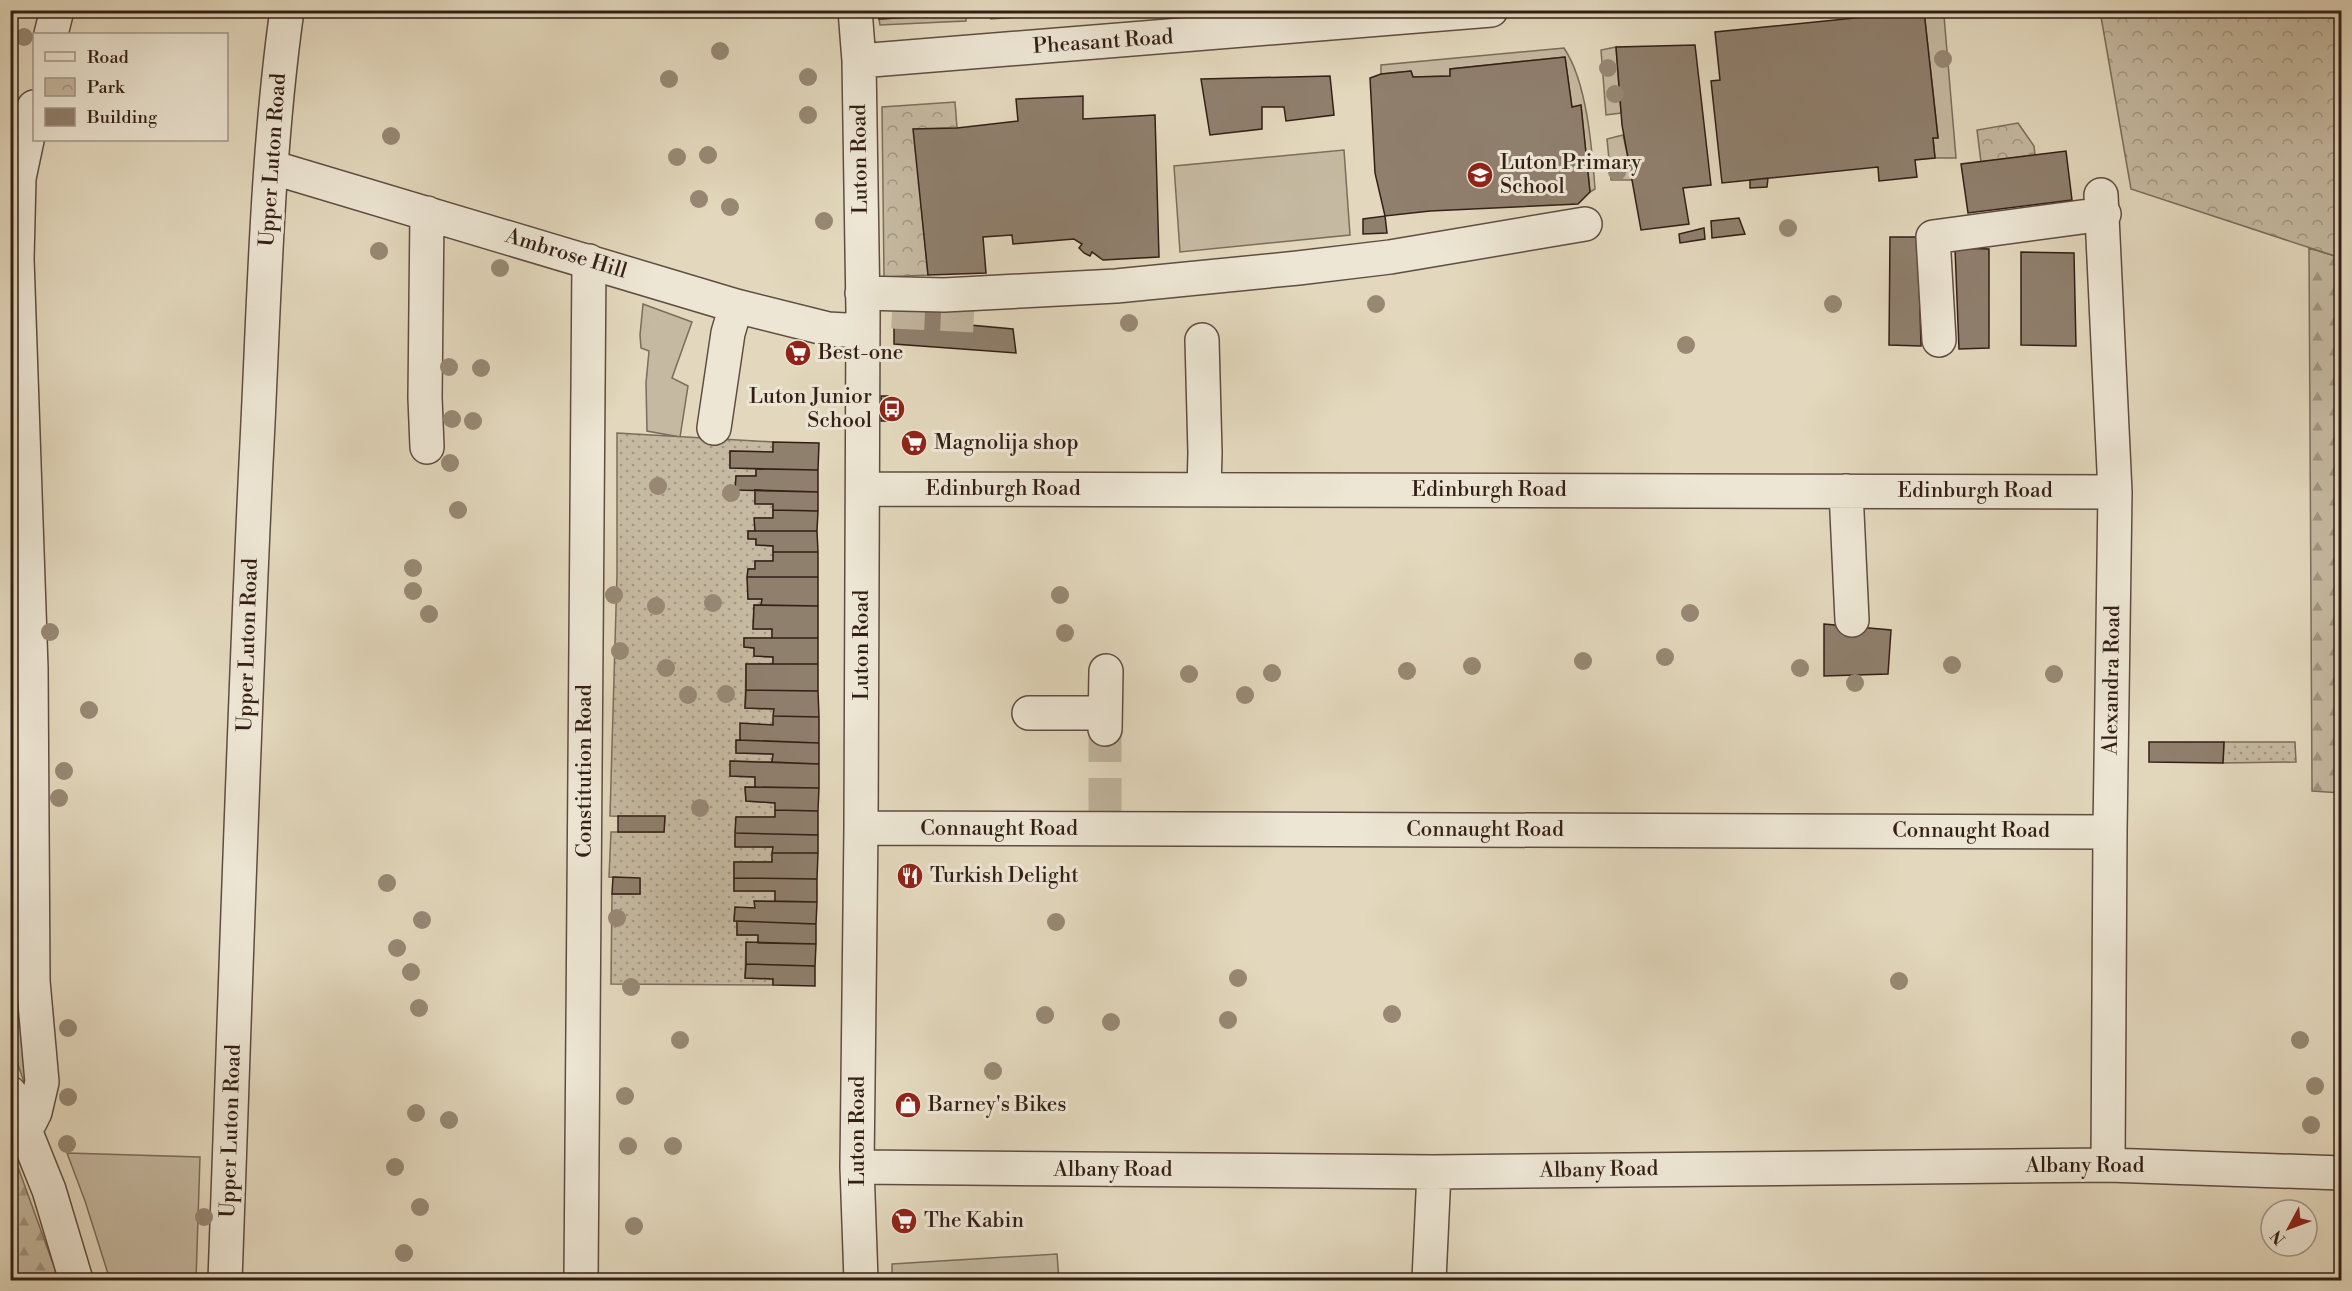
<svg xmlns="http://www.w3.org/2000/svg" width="2352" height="1291" viewBox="0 0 2352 1291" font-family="'Libre Bodoni',serif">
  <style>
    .grass { fill: #c5b9a1; stroke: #7c6c5c; stroke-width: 1.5 }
    .forest { fill: url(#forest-firs); stroke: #7c6c5c; stroke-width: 1.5 }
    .park { fill: url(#park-crowns); stroke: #7c6c5c; stroke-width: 1.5 }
    .garden { fill: url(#garden-dots); stroke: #7c6c5c; stroke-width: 1.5 }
    .building { fill: #8f7f6d; stroke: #331f16; stroke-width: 1.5 }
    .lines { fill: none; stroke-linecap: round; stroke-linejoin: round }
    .minor-tunnel { stroke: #c0b39c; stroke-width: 33; stroke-dasharray: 33 16; stroke-linecap: butt }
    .minor-casing { stroke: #5f4d40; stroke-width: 36 }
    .minor { stroke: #ede6d4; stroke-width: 33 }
    .tree { fill: #978874 }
    .labels { text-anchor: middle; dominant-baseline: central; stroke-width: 6; stroke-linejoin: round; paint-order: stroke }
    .street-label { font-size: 21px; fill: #331f16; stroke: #ede6d4 }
    .poi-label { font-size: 21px; fill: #331f16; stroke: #ede6d4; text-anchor: start }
  </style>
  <defs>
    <pattern id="forest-firs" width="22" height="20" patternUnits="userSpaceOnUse" patternTransform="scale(1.5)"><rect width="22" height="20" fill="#c5b9a1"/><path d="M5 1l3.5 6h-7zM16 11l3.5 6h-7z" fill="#a19682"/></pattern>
    <pattern id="park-crowns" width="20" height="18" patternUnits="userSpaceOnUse" patternTransform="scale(1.5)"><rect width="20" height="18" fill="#c5b9a1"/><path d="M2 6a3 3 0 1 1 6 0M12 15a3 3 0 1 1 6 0" fill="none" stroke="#a19682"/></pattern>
    <pattern id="garden-dots" width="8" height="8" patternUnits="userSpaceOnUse" patternTransform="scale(1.5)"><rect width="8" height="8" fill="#c5b9a1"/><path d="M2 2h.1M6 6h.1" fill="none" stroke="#a19682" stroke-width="1.8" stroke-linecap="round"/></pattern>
  </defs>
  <rect width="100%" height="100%" fill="#e3d8bd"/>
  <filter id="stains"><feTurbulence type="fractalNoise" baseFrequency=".00333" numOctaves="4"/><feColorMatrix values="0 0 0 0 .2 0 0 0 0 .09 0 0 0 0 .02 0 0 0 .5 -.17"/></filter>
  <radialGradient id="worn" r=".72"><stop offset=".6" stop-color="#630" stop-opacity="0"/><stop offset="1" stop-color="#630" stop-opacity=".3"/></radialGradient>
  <path class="grass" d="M990 10H1101V11L991 19Z
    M1924 11 1944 16 1956 158H1935L1933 138 1938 137Z
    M966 14V21L880 25 879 19Z
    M1616 47 1621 113 1606 115 1601 50Z
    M1564 48C1587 82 1592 148 1595 189L1590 192 1581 106 1572 107 1565 57 1450 69V76L1413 77 1411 71 1381 74V65Z
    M1623 135 1633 180H1611L1607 139Z
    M1344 150 1350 235 1180 252 1174 166Z
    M643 304 692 322 672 378 688 386 680 437 647 431 646 383 649 351 641 348 640 335Z
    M10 721 25 722 29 1096 10 1042Z
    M67 1153 200 1157 196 1280H110L85 1201Z
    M1057 1254 1059 1280H892V1264Z"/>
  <path class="forest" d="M2309 248 2341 258V793L2312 791Z
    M11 1148 59 1280H11Z"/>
  <path class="park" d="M2100 11H2341V258L2131 189Z
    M955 102 957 128 914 129 928 275 884 277 882 107Z
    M2018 123 2034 146 2035 155 1981 162 1977 130Z"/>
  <path class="garden" d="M617 433 773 442V452L730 451V468L756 469V476H736V489L755 490V503L773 504V518H755V531H748V538L756 539V545L773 546V561H755V569H748V599H762L761 605H754L753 629H772V638H744V647L754 648V656L773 657V664H746L745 708 774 709 773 725 741 724 740 740 736 741V753L773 754 772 762 731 761 730 776 755 777V787H745L746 801 775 803V817H736L735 846 773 847 772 862H734V891H775V901H755V908H735L734 921H737V935H758V943H746L745 978 773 979V985L611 984 612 894H640V879L609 877 611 832H664L665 817 610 816 617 574Z
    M2224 742H2295L2296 762 2223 763Z"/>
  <path class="building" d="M878 10H965L966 14 879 19Z
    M1924 11 1938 138H1933L1935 158 1915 160 1917 177 1879 181 1878 167 1722 183 1711 81 1720 80 1715 32Z
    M1695 45 1711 185 1683 188 1689 224 1641 230 1622 125 1616 47Z
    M1565 57 1572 107 1581 105 1590 192 1578 204 1430 211 1385 216 1375 173 1370 78 1381 74 1411 71 1413 77 1450 76V69Z
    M1330 76 1334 115 1286 121 1284 107H1262V129L1210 135 1201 79Z
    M1083 96V119L1155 115 1159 257 1103 260 1092 252 1090 256 1084 253 1079 248 1082 244 1074 239 1013 244 1012 235 983 237 986 273 928 275 913 129 957 128 1018 121 1016 99Z
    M2066 151 2072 200 1968 213 1961 164Z
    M1768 178 1767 187 1750 188V180Z
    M1385 216 1387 233 1363 234V219Z
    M1739 218 1745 234 1712 238 1711 221Z
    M1704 228 1705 239 1680 243 1679 234Z
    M1890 237H1918L1921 346 1889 345Z
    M1955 248 1989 249V348L1959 349Z
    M2021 252 2074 253 2076 346 2021 345Z
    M968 301 970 325 1013 329 1016 353 894 344V303Z
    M881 396H888V421H881Z
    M773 442 819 443 818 470 730 468V451L773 452Z
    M756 469 818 470V492L735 490 736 476H756Z
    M755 490 818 492V511L773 510V504H755Z
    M773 510 818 511 817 531H755L754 518H773Z
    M748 531H817L818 552H773V546L756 545V539H748Z
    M773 552H818V577H747L748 569H755V561H773Z
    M747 577H818V606L761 605 762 599H748Z
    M754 605 818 606V638H772V629H753Z
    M1824 624 1891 630 1888 674 1824 676Z
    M744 638H818V664H773V657L754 656V648L744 647Z
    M746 664H818V691L746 690Z
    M746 690 818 691 819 717 773 716 774 709 745 708Z
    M773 716 819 717V743L740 740V723L773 725Z
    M736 740 819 743V764L772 762 773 754 736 753Z
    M2149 742H2224L2223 763 2149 762Z
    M730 761 819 764V788L755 787V777L730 776Z
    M745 787 819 788 818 811 775 810V803L746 801Z
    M775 810 818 811V835L735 833 736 817H775Z
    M618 816H665L664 832H618Z
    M735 833 818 835V853H772L773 847H735Z
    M772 853H818L817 879 734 878V862H772Z
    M613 877 640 878V894H612Z
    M734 878 817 879V902L775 901V891H734Z
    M754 901 817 902 816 924 734 921 735 907 755 908Z
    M737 921 816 924V944L758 943V935H737Z
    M746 942 816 944 815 966 746 964Z
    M746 964 815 966V986L773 985V979L745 978Z
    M705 1279 805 1280H705Z"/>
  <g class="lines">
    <path class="minor-tunnel" d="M892 312 976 316
      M1105 729V829"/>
    <defs>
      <path id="minor" d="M855 10 859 61 863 312 861 828 857 1167 861 1280
        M51 34 57 10
        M859 61 1491 10
        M271 167 736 306 828 329 863 331
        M2101 195 2115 492 2110 832 2108 1165
        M862 293 944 295 1116 286 1298 268 1390 257 1585 224
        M1202 340 1205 453 1204 489
        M1939 340 1933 237 2104 214
        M714 428 728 333 736 306
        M427 447 425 398 427 213
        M863 489 2115 492
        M1846 491 1852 620
        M1029 713H1105
        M1105 729 1106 671
        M861 828 2110 832
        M10 1093 49 1190 76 1280
        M24 1126 30 1122 35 1112 42 1082 33 981 31 668 17 259 19 178 34 107
        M857 1167 1434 1172 2108 1165 2342 1173
        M225 1280C235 1008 243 735 256 463 264 312 266 160 287 10
        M581 1280 589 261
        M1429 1280 1434 1172"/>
    </defs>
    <use href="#minor" class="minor-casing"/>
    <use href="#minor" class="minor"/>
  </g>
  <g class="tree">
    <circle cx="24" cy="37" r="9"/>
    <circle cx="720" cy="51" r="9"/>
    <circle cx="1943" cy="59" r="9"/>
    <circle cx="1608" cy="68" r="9"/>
    <circle cx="808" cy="77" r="9"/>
    <circle cx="669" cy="79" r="9"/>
    <circle cx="1615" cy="94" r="9"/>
    <circle cx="808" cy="115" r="9"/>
    <circle cx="391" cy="136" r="9"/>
    <circle cx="708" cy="155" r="9"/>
    <circle cx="677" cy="157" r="9"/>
    <circle cx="1617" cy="172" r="9"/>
    <circle cx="699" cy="199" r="9"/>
    <circle cx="730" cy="207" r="9"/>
    <circle cx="824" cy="221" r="9"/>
    <circle cx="1788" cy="228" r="9"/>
    <circle cx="379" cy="251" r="9"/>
    <circle cx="500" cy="268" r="9"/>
    <circle cx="1376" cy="304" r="9"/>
    <circle cx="1833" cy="304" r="9"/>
    <circle cx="1129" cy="323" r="9"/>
    <circle cx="1686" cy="345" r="9"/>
    <circle cx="449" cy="367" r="9"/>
    <circle cx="481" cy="368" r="9"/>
    <circle cx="452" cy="419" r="9"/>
    <circle cx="473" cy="421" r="9"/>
    <circle cx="450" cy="463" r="9"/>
    <circle cx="658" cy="486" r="9"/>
    <circle cx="731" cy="493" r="9"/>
    <circle cx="458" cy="510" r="9"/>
    <circle cx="413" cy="568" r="9"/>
    <circle cx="413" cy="591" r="9"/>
    <circle cx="614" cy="595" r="9"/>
    <circle cx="1060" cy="595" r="9"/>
    <circle cx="713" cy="603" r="9"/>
    <circle cx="656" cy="606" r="9"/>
    <circle cx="1690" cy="613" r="9"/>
    <circle cx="429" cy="614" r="9"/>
    <circle cx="50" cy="632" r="9"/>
    <circle cx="1065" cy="633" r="9"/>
    <circle cx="620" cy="651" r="9"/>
    <circle cx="1665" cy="657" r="9"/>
    <circle cx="1583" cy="661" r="9"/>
    <circle cx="1952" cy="665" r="9"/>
    <circle cx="1472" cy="666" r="9"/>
    <circle cx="666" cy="668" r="9"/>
    <circle cx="1800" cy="668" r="9"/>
    <circle cx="1407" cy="671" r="9"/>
    <circle cx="1272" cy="673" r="9"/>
    <circle cx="1189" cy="674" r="9"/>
    <circle cx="2054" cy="674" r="9"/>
    <circle cx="1855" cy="683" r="9"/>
    <circle cx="726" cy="694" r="9"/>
    <circle cx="688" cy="695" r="9"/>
    <circle cx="1245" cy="695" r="9"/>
    <circle cx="89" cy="710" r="9"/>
    <circle cx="64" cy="771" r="9"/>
    <circle cx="59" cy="798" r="9"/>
    <circle cx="700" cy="808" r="9"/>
    <circle cx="387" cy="883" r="9"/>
    <circle cx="617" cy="918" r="9"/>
    <circle cx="422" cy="920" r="9"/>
    <circle cx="1056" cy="922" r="9"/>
    <circle cx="397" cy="948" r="9"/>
    <circle cx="411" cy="972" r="9"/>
    <circle cx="1238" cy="978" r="9"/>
    <circle cx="1899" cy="981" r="9"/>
    <circle cx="631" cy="987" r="9"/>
    <circle cx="419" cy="1008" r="9"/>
    <circle cx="1392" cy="1014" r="9"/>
    <circle cx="1045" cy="1015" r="9"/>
    <circle cx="1228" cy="1020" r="9"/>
    <circle cx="1111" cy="1022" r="9"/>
    <circle cx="68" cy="1028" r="9"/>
    <circle cx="680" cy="1040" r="9"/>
    <circle cx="2300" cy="1040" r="9"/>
    <circle cx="993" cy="1071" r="9"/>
    <circle cx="2315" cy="1086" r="9"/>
    <circle cx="625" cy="1096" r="9"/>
    <circle cx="68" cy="1097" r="9"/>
    <circle cx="416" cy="1113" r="9"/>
    <circle cx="449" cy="1120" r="9"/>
    <circle cx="2311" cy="1125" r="9"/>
    <circle cx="67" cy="1144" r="9"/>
    <circle cx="628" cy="1146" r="9"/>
    <circle cx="673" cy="1146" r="9"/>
    <circle cx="395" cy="1167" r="9"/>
    <circle cx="420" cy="1207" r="9"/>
    <circle cx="204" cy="1217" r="9"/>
    <circle cx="634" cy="1226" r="9"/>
    <circle cx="404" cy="1253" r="9"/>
  </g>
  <defs>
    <symbol id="school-disc" viewBox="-11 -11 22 22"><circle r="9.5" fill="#8f2418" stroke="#ede6d4"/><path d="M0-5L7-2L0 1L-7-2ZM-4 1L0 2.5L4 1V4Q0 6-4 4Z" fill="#fff"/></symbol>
    <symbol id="supermarket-disc" viewBox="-11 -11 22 22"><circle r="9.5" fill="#8f2418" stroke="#ede6d4"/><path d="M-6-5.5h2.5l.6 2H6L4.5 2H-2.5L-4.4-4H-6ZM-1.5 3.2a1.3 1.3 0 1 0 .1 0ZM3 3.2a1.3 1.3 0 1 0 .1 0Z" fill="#fff"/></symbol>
    <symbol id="bus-disc" viewBox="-11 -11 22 22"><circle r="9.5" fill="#8f2418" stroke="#ede6d4"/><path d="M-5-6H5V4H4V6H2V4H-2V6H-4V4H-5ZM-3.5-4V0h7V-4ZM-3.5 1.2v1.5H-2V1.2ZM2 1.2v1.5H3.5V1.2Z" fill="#fff"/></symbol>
    <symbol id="restaurant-disc" viewBox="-11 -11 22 22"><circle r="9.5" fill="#8f2418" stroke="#ede6d4"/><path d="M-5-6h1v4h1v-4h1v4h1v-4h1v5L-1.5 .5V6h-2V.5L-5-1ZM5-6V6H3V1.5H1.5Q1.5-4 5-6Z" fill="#fff"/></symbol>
    <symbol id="shop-disc" viewBox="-11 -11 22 22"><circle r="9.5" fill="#8f2418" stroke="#ede6d4"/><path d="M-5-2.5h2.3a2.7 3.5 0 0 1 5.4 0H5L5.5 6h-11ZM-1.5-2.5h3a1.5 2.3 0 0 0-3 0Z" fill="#fff"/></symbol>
  </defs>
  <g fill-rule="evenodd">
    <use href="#school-disc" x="1465" y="160" width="30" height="30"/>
    <use href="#supermarket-disc" x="783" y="338" width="30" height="30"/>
    <use href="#bus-disc" x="877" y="394" width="30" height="30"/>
    <use href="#supermarket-disc" x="899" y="428" width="30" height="30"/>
    <use href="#restaurant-disc" x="895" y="861" width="30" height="30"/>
    <use href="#shop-disc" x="893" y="1090" width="30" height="30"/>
    <use href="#supermarket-disc" x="889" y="1206" width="30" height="30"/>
  </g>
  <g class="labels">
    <g class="street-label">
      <text transform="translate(1103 42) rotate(-4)">Pheasant Road</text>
      <text transform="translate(860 159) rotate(-91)">Luton Road</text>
      <text transform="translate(273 160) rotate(-86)">Upper Luton Road</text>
      <text transform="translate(566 254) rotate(17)">Ambrose Hill</text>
      <text x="1003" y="489">Edinburgh Road</text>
      <text x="1489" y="490">Edinburgh Road</text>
      <text x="1975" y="491">Edinburgh Road</text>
      <text transform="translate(248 645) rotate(-88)">Upper Luton Road</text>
      <text transform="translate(862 645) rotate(-90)">Luton Road</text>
      <text transform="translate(2112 680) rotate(-89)">Alexandra Road</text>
      <text transform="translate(585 771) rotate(-90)">Constitution Road</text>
      <text x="999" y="829">Connaught Road</text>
      <text x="1485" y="830">Connaught Road</text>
      <text x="1971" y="831">Connaught Road</text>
      <text transform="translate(231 1131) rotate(-88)">Upper Luton Road</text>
      <text transform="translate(858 1131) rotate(-90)">Luton Road</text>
      <text x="2085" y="1166">Albany Road</text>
      <text x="1113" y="1170">Albany Road</text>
      <text transform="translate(1599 1170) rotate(-1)">Albany Road</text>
    </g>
    <g class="poi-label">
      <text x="1500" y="163">Luton Primary<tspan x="1500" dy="24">School</tspan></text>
      <text x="818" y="353">Best-one</text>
      <text x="872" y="397" text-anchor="end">Luton Junior<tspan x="872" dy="24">School</tspan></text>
      <text x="934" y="443">Magnolija shop</text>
      <text x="930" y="876">Turkish Delight</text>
      <text x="928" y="1105">Barney's Bikes</text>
      <text x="924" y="1221">The Kabin</text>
    </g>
  </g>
  <rect width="2352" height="1291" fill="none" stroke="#e3d8bd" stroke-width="36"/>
  <rect x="12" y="12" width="2328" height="1267" fill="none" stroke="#331f16" stroke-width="3"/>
  <rect x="18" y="18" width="2316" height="1255" fill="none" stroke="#331f16" stroke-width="1.5"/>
  <rect x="33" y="33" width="195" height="108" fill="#ede6d4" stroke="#a39688" stroke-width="1.5"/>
  <rect x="45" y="52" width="30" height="9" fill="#ede6d4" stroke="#a39688" stroke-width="1.5"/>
  <text x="87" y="63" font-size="18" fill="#331f16">Road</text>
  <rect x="45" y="78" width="30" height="18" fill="url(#park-crowns)" stroke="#a39688" stroke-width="1.5"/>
  <text x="87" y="93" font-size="18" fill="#331f16">Park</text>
  <rect x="45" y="108" width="30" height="18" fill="#8f7f6d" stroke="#a39688" stroke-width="1.5"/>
  <text x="87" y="123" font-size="18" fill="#331f16">Building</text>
  <g transform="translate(2289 1228) rotate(229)"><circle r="28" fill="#ede6d4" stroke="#a39688" stroke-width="1.5"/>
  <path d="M0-4.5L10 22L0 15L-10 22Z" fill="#8f2418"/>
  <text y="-9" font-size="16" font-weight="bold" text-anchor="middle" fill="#331f16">N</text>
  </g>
  <rect width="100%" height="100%" filter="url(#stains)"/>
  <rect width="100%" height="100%" fill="url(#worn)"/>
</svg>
